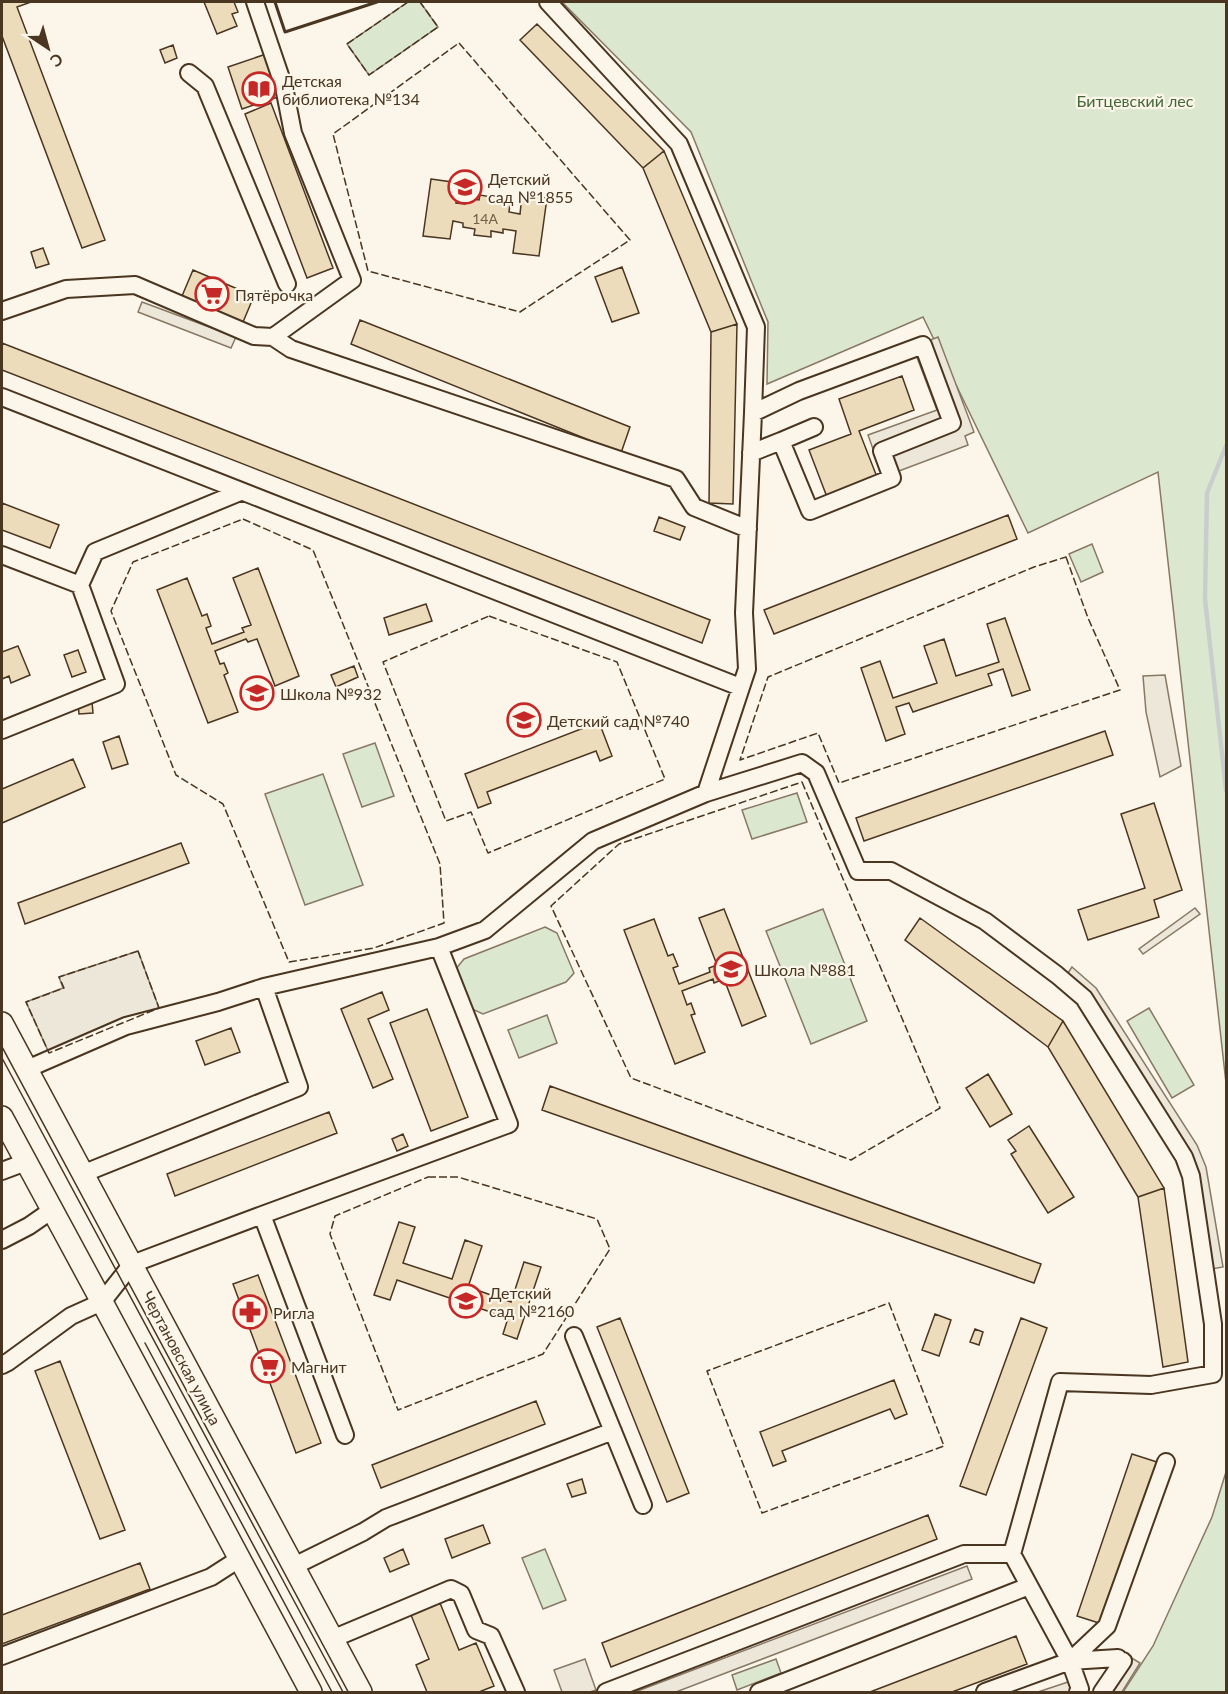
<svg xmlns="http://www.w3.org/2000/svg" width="1228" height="1694" viewBox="0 0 1228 1694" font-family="Lato,sans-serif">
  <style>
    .green { fill: #dce7d0; stroke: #887966; stroke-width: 1.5 }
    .parking { fill: #ede7d9; stroke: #887966; stroke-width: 1.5 }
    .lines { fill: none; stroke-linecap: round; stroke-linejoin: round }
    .stream { stroke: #c9cecd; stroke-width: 4.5 }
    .building { fill: #ecdcbc; stroke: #4a3520; stroke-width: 1.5 }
    .minor-casing { stroke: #4a3520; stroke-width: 20 }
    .major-casing { stroke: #4a3520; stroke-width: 24 }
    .minor { stroke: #fbf6e9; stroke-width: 16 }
    .major { stroke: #fbf6e9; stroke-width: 21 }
    .tram { stroke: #4a3520; stroke-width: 1.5 }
    .fence { stroke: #4a3520; stroke-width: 1.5; stroke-dasharray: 8 3; stroke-linecap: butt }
    .wall { stroke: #4a3520; stroke-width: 3 }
    .labels { text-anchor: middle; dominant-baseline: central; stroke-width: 4.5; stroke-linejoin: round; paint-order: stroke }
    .number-label { font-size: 14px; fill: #725f47 }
    .poi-label { font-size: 16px; fill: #4a3520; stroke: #fbf6e9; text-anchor: start }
    .park-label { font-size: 16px; fill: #436837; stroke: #fbf6e9 }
    .street-label { font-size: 16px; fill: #4a3520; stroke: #fbf6e9 }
  </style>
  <rect width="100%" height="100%" fill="#fbf6e9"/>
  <path class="green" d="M408 2H420L438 27 369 75 347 44Z
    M562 2H1226V1083L1158 472 1028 533 923 317 767 384 768 322 691 132Z
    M1092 544 1103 572 1081 582 1069 554Z
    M375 743 394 796 362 807 343 754Z
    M323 774 363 885 305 905 265 794Z
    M797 793 807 822 752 839 742 810Z
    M823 909 867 1021 811 1044 766 931Z
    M545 927 557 933 574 973 566 982 483 1014 472 1009 455 970 464 959Z
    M1149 1008 1194 1085 1172 1098 1127 1021Z
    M547 1015 557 1043 519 1058 508 1030Z
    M1226 1472V1692H1123L1153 1646 1212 1517Z
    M545 1549 566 1600 543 1609 522 1558Z
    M776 1659 781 1673 737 1690 732 1675Z"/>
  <path class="parking" d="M142 302 236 337 231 348 138 312Z
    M938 337 974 432 965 436 968 445 883 477 868 435 937 410 913 347Z
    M1165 675 1181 766 1160 777 1146 712 1143 676Z
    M1195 908 1200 914 1143 954 1139 949Z
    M138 951 159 1008 49 1053 26 1002 63 988 59 977Z
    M1072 967 1096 988 1197 1145 1206 1167 1223 1267 1212 1269 1194 1172 1066 976Z
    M967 1566 972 1579 676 1692H635Z
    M1130 1657 1140 1663 1122 1692H1108Z
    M585 1659 596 1690 590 1692H562L554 1670Z
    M1068 1682 1072 1692H1038Z"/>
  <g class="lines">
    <path class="stream" d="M1226 446 1207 493 1205 599 1226 790"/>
  </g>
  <path class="building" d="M2 2H31L17 7 105 240 82 248 2 36Z
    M204 2H234L238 12 232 14 237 26 217 34Z
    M537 24 664 151 643 168 520 40Z
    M173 45 177 58 165 63 160 50Z
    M266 54 281 96 242 109 228 67Z
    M271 103 333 268 307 278 245 114Z
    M664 151 737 324 711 332 643 168Z
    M431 179 459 183 456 203 465 204 466 198 479 200 480 195 498 198 497 202 510 204 509 212 520 214 522 195 547 198 539 256 513 253 516 231 503 229V233L491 231V237L474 235 475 229 463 227V223L453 221 450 239 423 236Z
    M43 248 49 264 36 268 31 252Z
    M622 267 639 313 612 322 595 277Z
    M193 270 254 296 243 322 182 296Z
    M360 320 630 427 621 453 351 344Z
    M737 324 733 504 709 503 711 332Z
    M2 343 710 620 702 643 2 370Z
    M902 376 914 410 859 431 877 477 827 497 809 450 851 434 839 399Z
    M2 503 59 525 50 548 2 530Z
    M1008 515 1017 539 774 634 764 610Z
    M659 517 685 527 680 540 654 531Z
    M258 568 299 676 275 686 257 639 248 642 246 639 215 651 220 664 224 663 228 673 224 675 238 712 208 723 157 590 187 578 202 616 207 614 211 626 206 628 212 644 244 632 242 628 251 625 233 578Z
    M426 604 432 621 389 635 384 618Z
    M1005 618 1030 690 1012 696 1003 669 988 674 992 685 913 712 909 703 896 707 905 734 886 741 861 668 880 661 893 698 937 683 924 646 944 639 956 676 999 662 987 624Z
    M18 646 30 675 11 683 9 676 2 679V652Z
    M78 650 86 672 72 677 64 655Z
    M354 666 358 677 336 687 331 675Z
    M92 702 93 713 79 714 78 703Z
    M599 722 612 756 600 761 596 751 487 792 491 803 478 808 465 774Z
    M1105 731 1113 755 864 841 856 818Z
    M119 736 128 764 112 769 103 742Z
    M73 759 85 787 2 823V789Z
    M1154 803 1182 890 1154 900 1159 917 1088 940 1078 910 1145 888 1121 814Z
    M181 843 189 863 25 924 18 903Z
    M724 909 766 1016 742 1026 724 979 714 983 713 979 682 991 687 1005 691 1003 695 1014 691 1015 705 1052 675 1064 624 930 654 919 668 956 673 954 678 966 673 968 679 984 710 972 709 968 717 965 699 918Z
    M920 918 1063 1021 1048 1047 905 940Z
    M382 992 389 1010 368 1019 393 1079 373 1088 341 1009Z
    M427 1009 468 1117 431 1131 390 1023Z
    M1063 1021 1164 1188 1138 1197 1048 1047Z
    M231 1028 240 1052 205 1065 196 1041Z
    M988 1074 1012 1114 990 1127 966 1088Z
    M550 1086 1041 1264 1034 1283 542 1110Z
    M329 1112 337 1133 175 1196 167 1174Z
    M1029 1126 1074 1197 1048 1213 1011 1154 1016 1151 1008 1140Z
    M403 1134 408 1146 397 1151 392 1139Z
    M1164 1188 1188 1362 1163 1367 1138 1197Z
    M399 1222 415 1227 403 1263 452 1279 465 1240 482 1246 468 1287 511 1302 524 1262 541 1267 517 1339 503 1334 508 1318 397 1280 390 1300 374 1295Z
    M258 1275 321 1443 296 1453 233 1284Z
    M935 1314 951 1320 939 1356 922 1350Z
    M620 1318 689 1493 667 1502 597 1327Z
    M1021 1318 1047 1328 986 1495 960 1486Z
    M975 1329 983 1332 979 1345 970 1342Z
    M60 1361 125 1530 100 1539 35 1371Z
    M894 1380 907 1414 895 1419 890 1409 782 1451 786 1461 773 1466 760 1432Z
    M536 1401 545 1424 381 1488 372 1465Z
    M1132 1454 1157 1462 1102 1624 1077 1616Z
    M582 1479 586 1493 572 1497 567 1484Z
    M928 1515 937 1539 611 1667 602 1643Z
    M483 1525 490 1543 452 1558 445 1539Z
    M403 1549 409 1564 390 1572 384 1558Z
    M140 1563 150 1589 2 1644V1615Z
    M440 1603 459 1650 476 1643 494 1686 479 1692H427L416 1665 429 1659 411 1615Z
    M1016 1636 1027 1664 952 1692H870Z"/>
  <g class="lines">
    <defs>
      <path id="minor" d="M255 2 284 87 293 133 352 280 273 337
        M548 2 679 144 756 327 753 413 744 613 747 669 706 793
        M189 73 205 86 287 284
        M2 311 66 289 135 285 254 336 273 337 291 349 676 479 694 507 748 529
        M2 397 740 687
        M753 413 799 391 923 345 952 423 882 451 892 478 810 511 781 441 814 427
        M751 453 781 441
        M2 555 80 585
        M2 730 116 684 80 585 95 552 240 492
        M27 1069 126 1026 218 1002 264 987 439 947 485 930 593 841 706 793 802 763 816 773 858 871H891L985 921 1057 975 1084 998 1184 1157 1191 1176 1213 1324V1374L1151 1385 1060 1382 1012 1554 1070 1661 1080 1689 1078 1692
        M2 1171 26 1162
        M82 1174 299 1087 264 987
        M262 1215 345 1435
        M2 1240 29 1226 52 1210
        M574 1336 643 1505
        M2 1365 8 1362 71 1316 102 1302 132 1264 262 1215 509 1124 439 947
        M294 1566 363 1532 386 1518 613 1431
        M332 1639 451 1589 461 1594 476 1630 491 1636 516 1692
        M2 1656 211 1577 239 1559
        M1070 1661 1107 1626 1166 1462
        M606 1692 964 1554H1012
        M759 1692 1029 1586
        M985 1692 1070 1661 1118 1658
        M1102 1692 1123 1661"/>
      <path id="major" d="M2 1023 361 1692
        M2 1117 102 1302 311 1692"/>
    </defs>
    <use href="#minor" class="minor-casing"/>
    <use href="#major" class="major-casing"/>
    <use href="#minor" class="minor"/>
    <use href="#major" class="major"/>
    <path class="tram" d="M2 1058 343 1692
      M145 1343 332 1692"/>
    <path class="fence" d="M408 2 347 44 369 75 438 27 420 2
      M459 43 630 240 520 312 368 271 333 134Z
      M243 519 313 550 440 864 444 923 374 948 289 962 223 804 176 775 111 611 133 562Z
      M1066 557 1088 618 1120 690 839 783 818 733 740 760 768 677 1034 567Z
      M489 616 617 662 665 779 488 853 471 812 446 821 383 662Z
      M802 782 940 1108 851 1160 631 1078 551 906 619 844Z
      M138 951 159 1008 49 1053 26 1002 64 988 59 977Z
      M428 1177H458L597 1219 610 1249 543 1354 398 1410 330 1234 335 1216Z
      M889 1303 944 1446 762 1513 707 1371Z"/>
    <path class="wall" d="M275 2 285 32 377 2"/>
  </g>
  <defs>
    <symbol id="library-ring" viewBox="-11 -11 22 22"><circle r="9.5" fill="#fbf6e9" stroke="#c62828" stroke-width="1.5"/><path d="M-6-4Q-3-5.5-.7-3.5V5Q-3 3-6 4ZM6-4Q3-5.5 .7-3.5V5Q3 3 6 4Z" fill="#c62828"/></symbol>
    <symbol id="school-ring" viewBox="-11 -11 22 22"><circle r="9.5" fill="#fbf6e9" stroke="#c62828" stroke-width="1.5"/><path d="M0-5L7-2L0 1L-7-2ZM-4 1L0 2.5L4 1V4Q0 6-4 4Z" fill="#c62828"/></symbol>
    <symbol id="supermarket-ring" viewBox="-11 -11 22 22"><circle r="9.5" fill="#fbf6e9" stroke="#c62828" stroke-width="1.5"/><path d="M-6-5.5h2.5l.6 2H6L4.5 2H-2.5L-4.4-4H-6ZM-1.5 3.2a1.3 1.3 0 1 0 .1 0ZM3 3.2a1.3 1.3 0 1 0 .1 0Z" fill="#c62828"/></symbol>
    <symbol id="pharmacy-ring" viewBox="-11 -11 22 22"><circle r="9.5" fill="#fbf6e9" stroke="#c62828" stroke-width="1.5"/><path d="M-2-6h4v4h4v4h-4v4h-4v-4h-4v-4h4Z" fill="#c62828"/></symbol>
  </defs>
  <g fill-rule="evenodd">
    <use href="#library-ring" x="240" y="70" width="38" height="38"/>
    <use href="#school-ring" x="446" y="168" width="38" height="38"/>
    <use href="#supermarket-ring" x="193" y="275" width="38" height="38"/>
    <use href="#school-ring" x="238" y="674" width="38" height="38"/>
    <use href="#school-ring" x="505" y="701" width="38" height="38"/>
    <use href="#school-ring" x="712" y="950" width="38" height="38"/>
    <use href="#school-ring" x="447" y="1282" width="38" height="38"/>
    <use href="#pharmacy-ring" x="231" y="1293" width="38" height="38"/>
    <use href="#supermarket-ring" x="249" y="1347" width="38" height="38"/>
  </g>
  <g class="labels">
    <g class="number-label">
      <text x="485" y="218">14А</text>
    </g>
    <g class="poi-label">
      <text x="282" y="80">Детская<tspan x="282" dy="18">библиотека №134</tspan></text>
      <text x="488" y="178">Детский<tspan x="488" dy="18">сад №1855</tspan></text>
      <text x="235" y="294">Пятёрочка</text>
      <text x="280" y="693">Школа №932</text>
      <text x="547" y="720">Детский сад №740</text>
      <text x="754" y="969">Школа №881</text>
      <text x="489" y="1292">Детский<tspan x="489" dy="18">сад №2160</tspan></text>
      <text x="273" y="1312">Ригла</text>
      <text x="291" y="1366">Магнит</text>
    </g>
    <g class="park-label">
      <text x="1135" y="100">Битцевский лес</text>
    </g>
    <g class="street-label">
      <text transform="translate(182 1358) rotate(62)">Чертановская улица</text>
    </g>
  </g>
  <rect width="1228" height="1694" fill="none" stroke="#4a3520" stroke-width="6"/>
  <g transform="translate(48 48) rotate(144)" stroke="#fbf6e9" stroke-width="4.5" paint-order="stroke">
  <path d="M0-4.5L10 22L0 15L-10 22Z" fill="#4a3520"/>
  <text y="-9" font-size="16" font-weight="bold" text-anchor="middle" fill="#4a3520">С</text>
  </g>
</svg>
